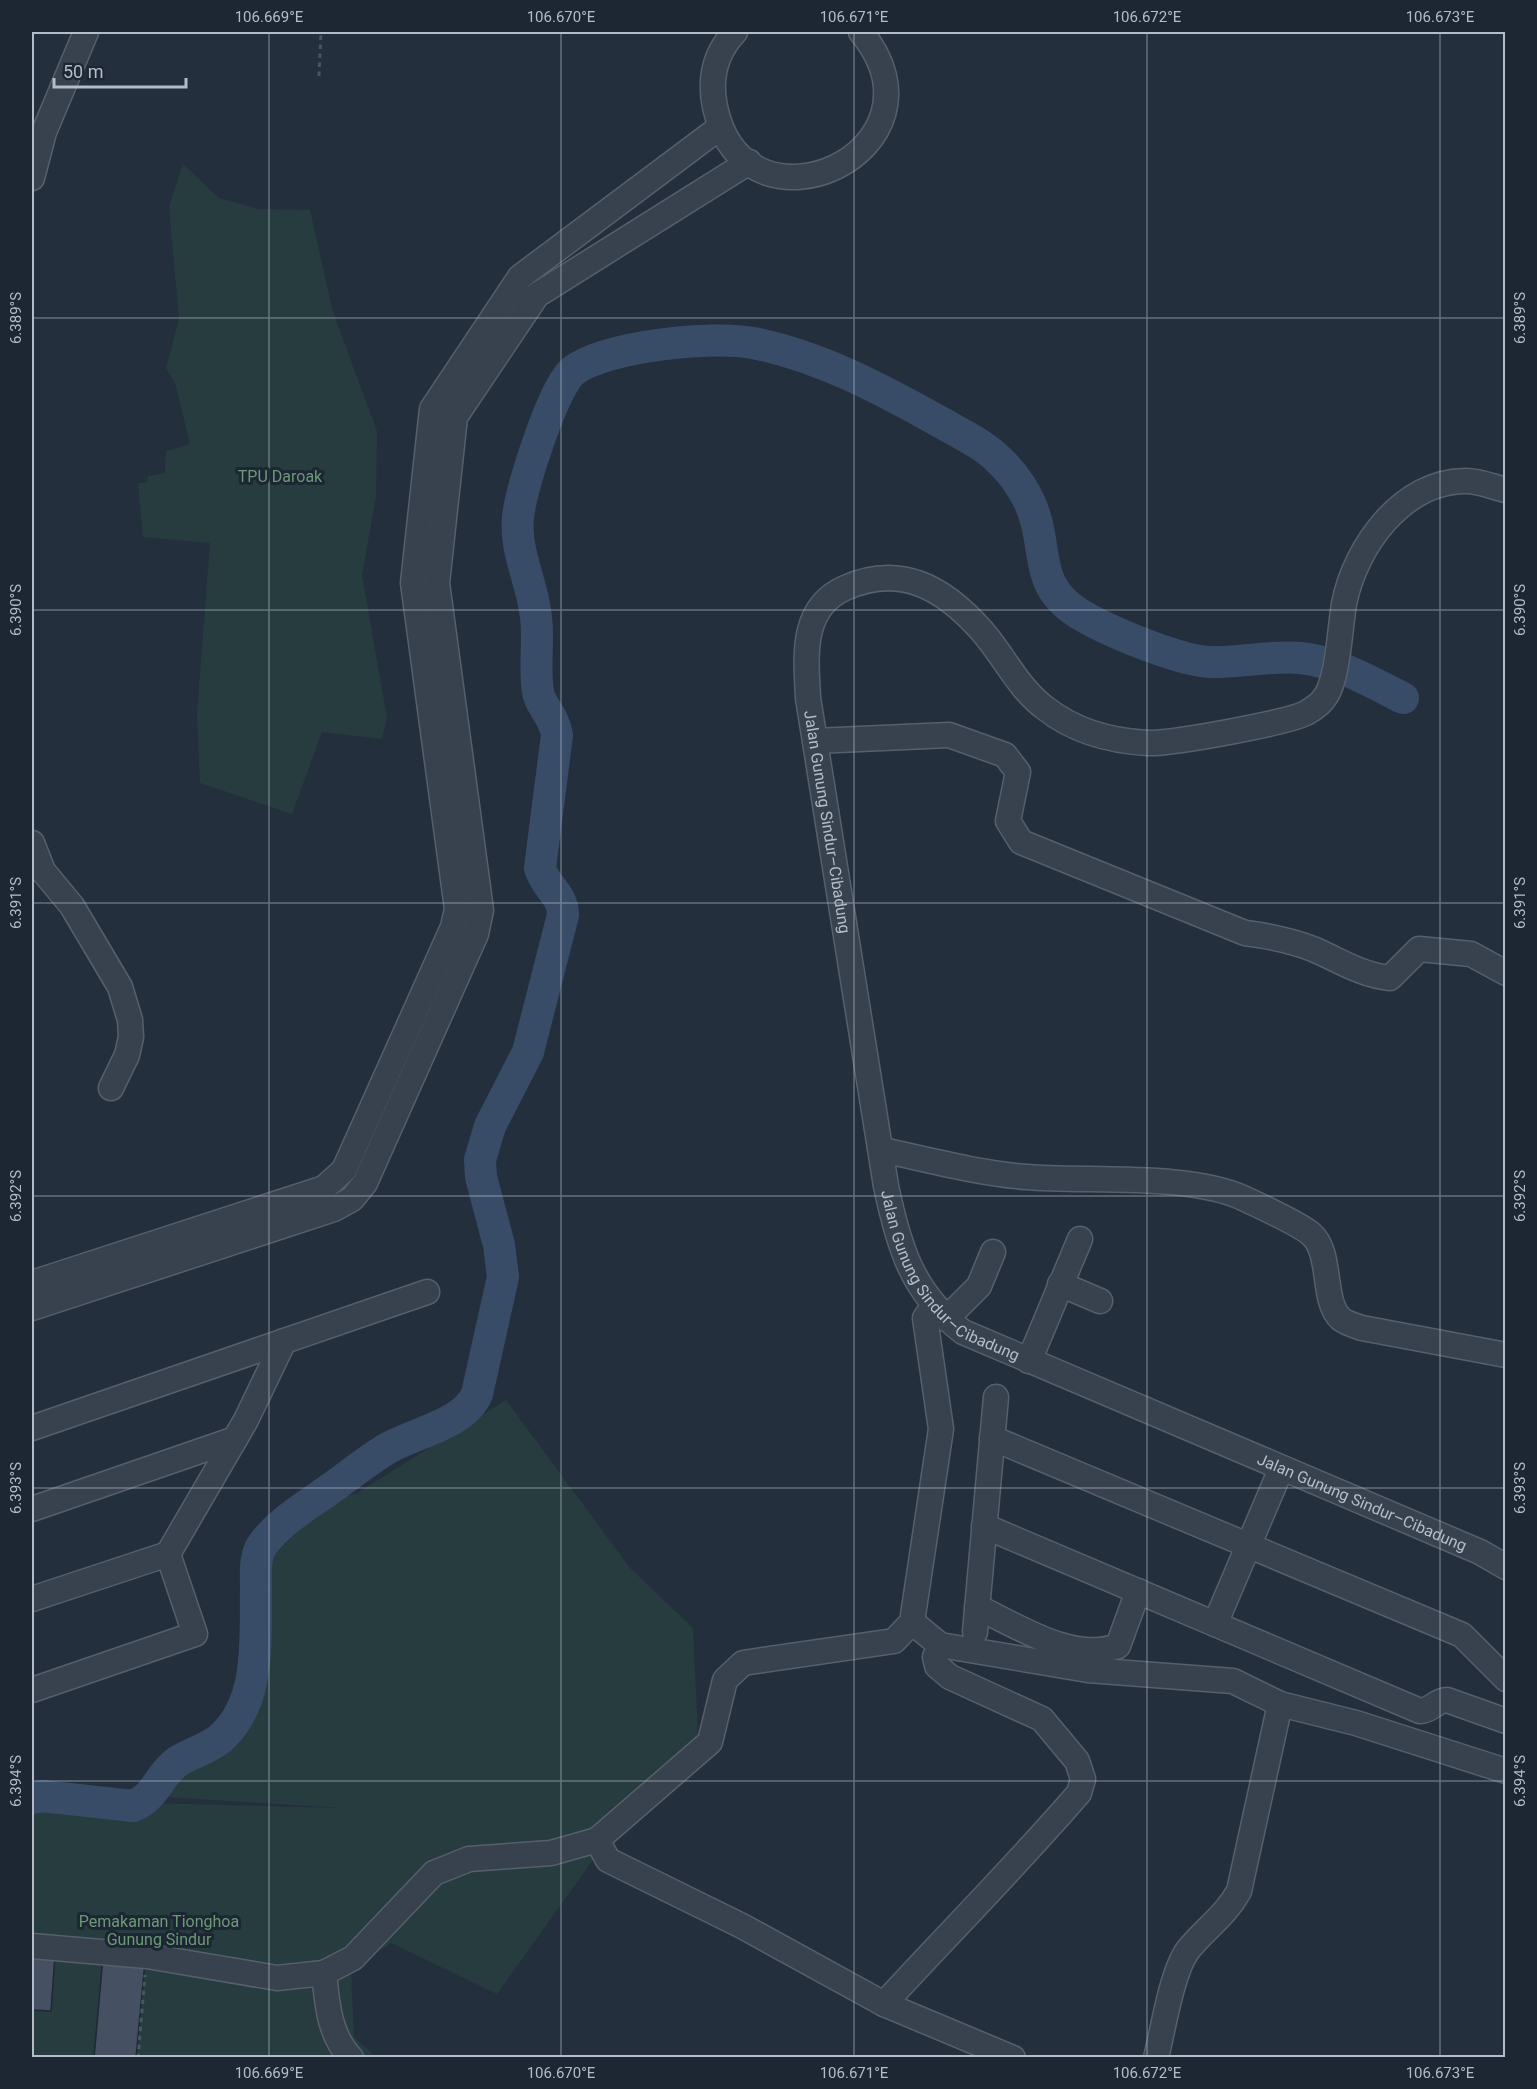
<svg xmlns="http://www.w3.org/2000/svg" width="1537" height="2089" viewBox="0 0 1537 2089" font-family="Roboto,sans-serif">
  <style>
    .green { fill: #263c3f }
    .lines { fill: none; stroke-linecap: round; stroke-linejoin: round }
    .river { stroke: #394c67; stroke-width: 32 }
    .building { fill: #455162; stroke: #1f2835; stroke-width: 1.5 }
    .minor-casing { stroke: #565f6c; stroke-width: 27 }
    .path { stroke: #44595c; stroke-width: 3; stroke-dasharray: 4.5 4.5; stroke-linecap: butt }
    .minor { stroke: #38414e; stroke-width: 24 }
    .ticks { fill: none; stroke: #b4bcc9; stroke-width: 1.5; stroke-opacity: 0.45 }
    .labels { text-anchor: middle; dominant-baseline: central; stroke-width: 6; stroke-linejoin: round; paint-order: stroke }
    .park-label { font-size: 16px; fill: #6b9a76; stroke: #1d2633 }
    .street-label { font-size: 16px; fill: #b4bcc9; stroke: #1d2633 }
    .neatline { fill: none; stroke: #b4bcc9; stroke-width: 2 }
    .ticks-label { font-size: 15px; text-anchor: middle; fill: #b4bcc9 }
  </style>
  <rect width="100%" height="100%" fill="#242f3e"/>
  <path class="green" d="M183 164 219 198 259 209 310 210 333 312 377 431 376 497 362 575 387 718 382 739 322 732 292 814 200 783 197 713 210 543 143 537 138 483H147L148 476 165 473 166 451 190 444 175 383 166 368 179 319 169 207Z
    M506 1400 630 1568 693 1628 699 1756 613 1832 497 1994 391 1943 351 1969 354 2037 376 2057 32 2058V1810L105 1802 341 1808 135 1795 154 1762 197 1752 248 1722 260 1682 248 1589 263 1519 357 1493Z"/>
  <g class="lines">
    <path class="river" d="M32 1798 42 1796 133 1806C156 1797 158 1776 177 1762 191 1753 208 1749 221 1738 262 1701 255 1638 256 1587 256 1573 254 1556 263 1544 280 1521 308 1505 330 1489 350 1475 369 1459 390 1447 417 1432 464 1424 477 1394L503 1277 499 1245 481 1177 480 1160 490 1126 528 1052 563 915C563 894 545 887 540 868L557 735C554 715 540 706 538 692 534 668 539 641 536 617 532 579 512 548 519 510 524 482 553 387 573 371 605 346 714 335 753 343 820 356 883 390 942 423 961 434 983 444 999 460 1015 475 1029 496 1035 517 1047 556 1036 586 1078 613 1105 630 1181 662 1212 662 1242 663 1271 655 1301 658 1337 662 1371 682 1403 698"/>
  </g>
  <path class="building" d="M32 1953 55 1955 51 2011 32 2010Z
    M103 1957 145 1961 136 2058H94Z"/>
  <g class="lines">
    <defs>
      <g id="minor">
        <path d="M735 32C715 53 709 78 715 107 745 249 958 150 861 32"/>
        <path d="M32 178 44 132 86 32"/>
        <path id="s1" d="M1506 490C1493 487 1480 481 1466 481 1402 481 1355 547 1344 604 1340 627 1338 680 1325 697 1321 704 1313 709 1306 713 1286 723 1171 744 1148 743 1111 741 1074 731 1045 708 1018 688 1004 656 982 631 944 588 901 563 845 588 800 608 806 657 808 698L886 1186C899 1248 912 1292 963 1332L1480 1552 1506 1567"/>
        <path d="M815 741 949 735 1005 755 1018 772 1008 821 1021 842 1245 933C1269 936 1290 940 1313 949 1339 960 1361 975 1390 978L1419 949 1471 954 1506 973"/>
        <path d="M32 843 43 871 72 906 120 987 130 1020 131 1037 127 1055 111 1088"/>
        <path d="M882 1150C930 1160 977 1173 1026 1177 1086 1182 1189 1173 1243 1198 1260 1206 1298 1223 1311 1234 1333 1253 1321 1301 1341 1319 1346 1323 1356 1326 1362 1328L1506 1355"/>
        <path d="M32 1283 324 1188 344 1170 453 927 457 909 413 583 432 409 520 277 719 128"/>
        <path d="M1060 1284 1100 1301"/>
        <path d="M32 1308 334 1209 352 1199 365 1183 476 934 481 910 437 583 455 417 537 295 749 162"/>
        <path d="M946 1319 979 1286 993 1252"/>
        <path d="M1029 1361 1080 1239"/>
        <path d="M32 1428 427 1292"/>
        <path d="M992 1438 1462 1635 1506 1679"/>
        <path d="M32 1509 235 1439"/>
        <path d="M984 1526 1420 1711C1431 1711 1436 1700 1447 1700L1506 1721"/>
        <path d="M32 1599 168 1554"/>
        <path d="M977 1607C1018 1626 1072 1663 1118 1646L1138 1591"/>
        <path d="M912 1622 940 1645 1088 1670 1233 1681 1280 1704 1356 1723 1506 1771"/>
        <path d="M1215 1624 1281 1469"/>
        <path d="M975 1632 996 1397"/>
        <path d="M32 1690 195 1634 168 1554 246 1420 284 1341"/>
        <path d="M597 1840 608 1860 742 1926 884 2004 1013 2058"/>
        <path d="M32 1946 147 1956 277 1978 324 1973 353 1958 434 1873 469 1859 551 1853 597 1840 710 1742 725 1680 743 1663 894 1641 912 1622 941 1429 925 1318 934 1306"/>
        <path d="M324 1973C327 2003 329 2035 351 2058"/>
        <path d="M884 2004C949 1933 1016 1866 1079 1793L1083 1779 1077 1761 1042 1719 950 1677 937 1666 935 1657 940 1645"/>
        <path d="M1156 2058C1163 2030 1172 1971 1188 1950 1205 1929 1226 1915 1239 1891L1280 1704"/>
      </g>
    </defs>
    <use href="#minor" class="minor-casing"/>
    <path class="path" d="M319 76 321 32
      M138 2058 145 1975"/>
    <use href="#minor" class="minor"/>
  </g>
  <path class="ticks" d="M269 32V2058M561 32V2058M854 32V2058M1147 32V2058M1440 32V2058M32 318H1506M32 610H1506M32 903H1506M32 1196H1506M32 1488H1506M32 1781H1506"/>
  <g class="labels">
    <g class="park-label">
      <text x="280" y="476">TPU Daroak</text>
      <text x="159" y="1921">Pemakaman Tionghoa<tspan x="159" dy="18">Gunung Sindur</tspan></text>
    </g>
    <g class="street-label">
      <text stroke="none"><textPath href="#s1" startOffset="1126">Jalan Gunung Sindur–Cibadung</textPath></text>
      <text stroke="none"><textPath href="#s1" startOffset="1612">Jalan Gunung Sindur–Cibadung</textPath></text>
      <text stroke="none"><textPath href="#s1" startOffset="2098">Jalan Gunung Sindur–Cibadung</textPath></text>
    </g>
  </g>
  <rect width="1537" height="2089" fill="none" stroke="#1d2633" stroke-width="66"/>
  <path d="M54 78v9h132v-9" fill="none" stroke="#b4bcc9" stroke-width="3"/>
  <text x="63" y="78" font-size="18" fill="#b4bcc9" stroke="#1d2633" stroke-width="4.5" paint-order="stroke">50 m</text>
  <rect x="33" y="33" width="1471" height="2023" class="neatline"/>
  <g class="ticks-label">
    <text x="269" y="22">106.669°E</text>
    <text x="561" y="22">106.670°E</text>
    <text x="854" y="22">106.671°E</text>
    <text x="1147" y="22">106.672°E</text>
    <text x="1440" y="22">106.673°E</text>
    <text transform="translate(16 318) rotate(-90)" y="5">6.389°S</text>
    <text transform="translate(1520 318) rotate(-90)" y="5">6.389°S</text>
    <text transform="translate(16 610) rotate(-90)" y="5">6.390°S</text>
    <text transform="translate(1520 610) rotate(-90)" y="5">6.390°S</text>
    <text transform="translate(16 903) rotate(-90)" y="5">6.391°S</text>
    <text transform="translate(1520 903) rotate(-90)" y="5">6.391°S</text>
    <text transform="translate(16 1196) rotate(-90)" y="5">6.392°S</text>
    <text transform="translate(1520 1196) rotate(-90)" y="5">6.392°S</text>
    <text transform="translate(16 1488) rotate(-90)" y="5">6.393°S</text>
    <text transform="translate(1520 1488) rotate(-90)" y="5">6.393°S</text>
    <text transform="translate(16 1781) rotate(-90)" y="5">6.394°S</text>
    <text transform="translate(1520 1781) rotate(-90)" y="5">6.394°S</text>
    <text x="269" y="2078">106.669°E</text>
    <text x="561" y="2078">106.670°E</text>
    <text x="854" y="2078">106.671°E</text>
    <text x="1147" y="2078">106.672°E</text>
    <text x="1440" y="2078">106.673°E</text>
  </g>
</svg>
